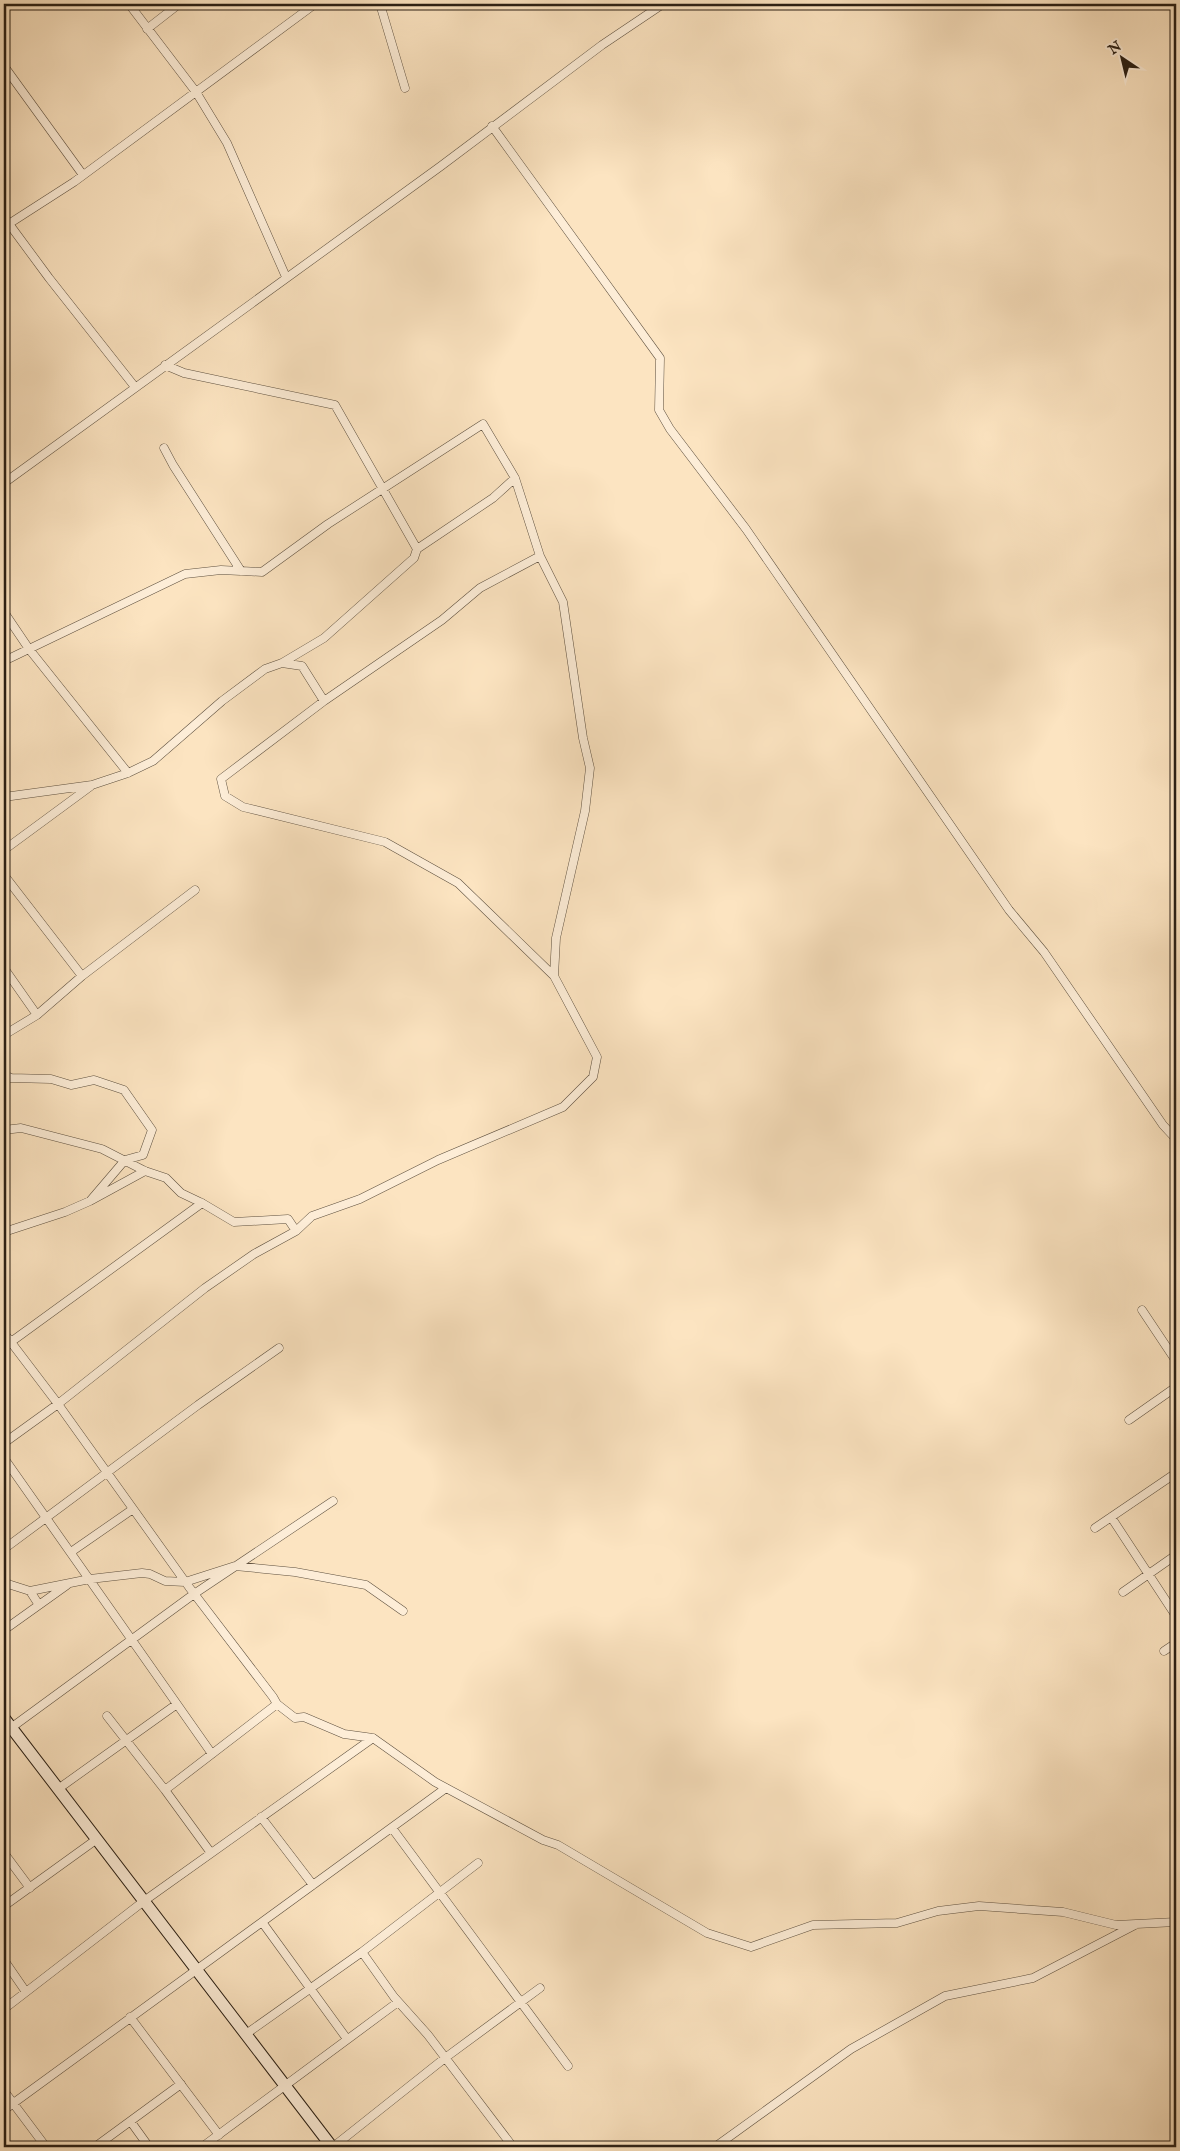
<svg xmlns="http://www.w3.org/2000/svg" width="1180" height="2151" viewBox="0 0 1180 2151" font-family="'IM FELL English',serif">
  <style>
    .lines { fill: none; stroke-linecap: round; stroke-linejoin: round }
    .street-casing { stroke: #5e503f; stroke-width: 9 }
    .secondary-casing { stroke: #2a1f14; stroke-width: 13 }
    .street { stroke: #fdedd7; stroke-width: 8 }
    .secondary { stroke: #fdedd7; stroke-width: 11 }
  </style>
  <rect width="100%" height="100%" fill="#fce4c1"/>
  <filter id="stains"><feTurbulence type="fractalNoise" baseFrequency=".004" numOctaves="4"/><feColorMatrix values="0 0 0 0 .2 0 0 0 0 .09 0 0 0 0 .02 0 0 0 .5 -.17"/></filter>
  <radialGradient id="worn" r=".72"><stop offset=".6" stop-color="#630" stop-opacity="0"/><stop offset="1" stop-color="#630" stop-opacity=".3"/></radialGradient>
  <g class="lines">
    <defs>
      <path id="street" d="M129 4 196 92 227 143 286 277
        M380 4 405 88
        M147 29 179 4
        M4 66 83 175
        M492 126 660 358 659 410 670 429 746 529 1009 910 1044 952 1163 1125 1176 1139
        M4 217 49 278 135 387
        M4 227 74 182 315 4
        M164 448 173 465 241 571
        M4 483 441 166 602 45 663 4
        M417 549 493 498 515 478
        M540 556 480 588 442 620 324 701 221 779 225 796 243 807 385 842 458 883 554 976
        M4 612 29 649 128 773
        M4 661 185 574 221 570 262 572 328 524 483 424 515 478 540 556 563 602 583 738 590 768 585 811 556 938 554 976 597 1057 593 1077 563 1107 438 1160 360 1199 312 1216 296 1231 254 1254 205 1288 58 1404 4 1443
        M282 663 302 666 324 701
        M4 797 92 785 128 773 153 761 222 701 265 669 282 663 324 638 414 558 417 549 335 405 184 373 165 365
        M4 850 91 786
        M4 875 82 976
        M4 968 37 1015
        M4 1035 37 1015 82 976 195 890
        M4 1075 11 1078 51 1079 71 1085 94 1080 124 1090 152 1130 143 1155 125 1160 90 1201
        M4 1130 21 1128 102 1149 145 1171 166 1178 181 1193 202 1203 234 1222 288 1219 296 1231
        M4 1232 65 1212 90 1201 145 1171
        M1142 1310 1176 1361
        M4 1333 58 1404 189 1587 273 1697 277 1704 295 1718 304 1717 344 1734 373 1738 435 1782 543 1840 558 1845 707 1933 751 1947 813 1925 897 1923 938 1911 979 1906 1063 1912 1116 1925 1176 1922
        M4 1347 202 1203
        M1129 1420 1176 1387
        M4 1458 212 1754
        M1111 1517 1176 1616
        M1095 1528 1176 1473
        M4 1549 198 1405 279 1348
        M71 1552 133 1509
        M4 1579 8 1584 30 1591 39 1605
        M30 1591 90 1579 142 1573 150 1574 165 1581 185 1582 235 1566 295 1572 366 1585 403 1611
        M1123 1592 1176 1555
        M4 1630 67 1585
        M1164 1651 1176 1643
        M107 1716 165 1790 211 1853
        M4 1733 194 1594 333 1501
        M58 1789 177 1704
        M165 1790 277 1704
        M261 1817 313 1885
        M392 1828 568 2066
        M4 1853 30 1888
        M4 1906 97 1839
        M262 1922 347 2039
        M362 1952 394 1997 428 2035 513 2147
        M4 1960 26 1992
        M4 2009 144 1901 373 1738
        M130 2017 219 2135
        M246 2034 362 1952 478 1863
        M4 2091 46 2147
        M4 2110 446 1788
        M131 2122 149 2147
        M95 2147 181 2084
        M202 2147 398 2002
        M333 2147 445 2058 540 1988
        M715 2147 851 2049 945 1996 1033 1978 1135 1925"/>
      <path id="secondary" d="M4 1718 332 2147"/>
    </defs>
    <use href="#street" class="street-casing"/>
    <use href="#secondary" class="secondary-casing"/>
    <use href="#street" class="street"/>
    <use href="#secondary" class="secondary"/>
  </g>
  <rect width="1180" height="2151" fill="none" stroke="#fce4c1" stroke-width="20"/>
  <rect x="5" y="5" width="1170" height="2141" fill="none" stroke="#2a1f14" stroke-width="2.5"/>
  <rect x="10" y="10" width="1160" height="2131" fill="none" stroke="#2a1f14"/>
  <g transform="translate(1122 58) rotate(325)" stroke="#fdedd7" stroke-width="4" paint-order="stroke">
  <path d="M0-4L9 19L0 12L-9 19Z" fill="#2a1f14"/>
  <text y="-8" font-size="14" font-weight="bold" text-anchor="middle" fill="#2a1f14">N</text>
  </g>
  <rect width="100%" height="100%" filter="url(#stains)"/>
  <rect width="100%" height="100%" fill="url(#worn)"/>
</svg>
